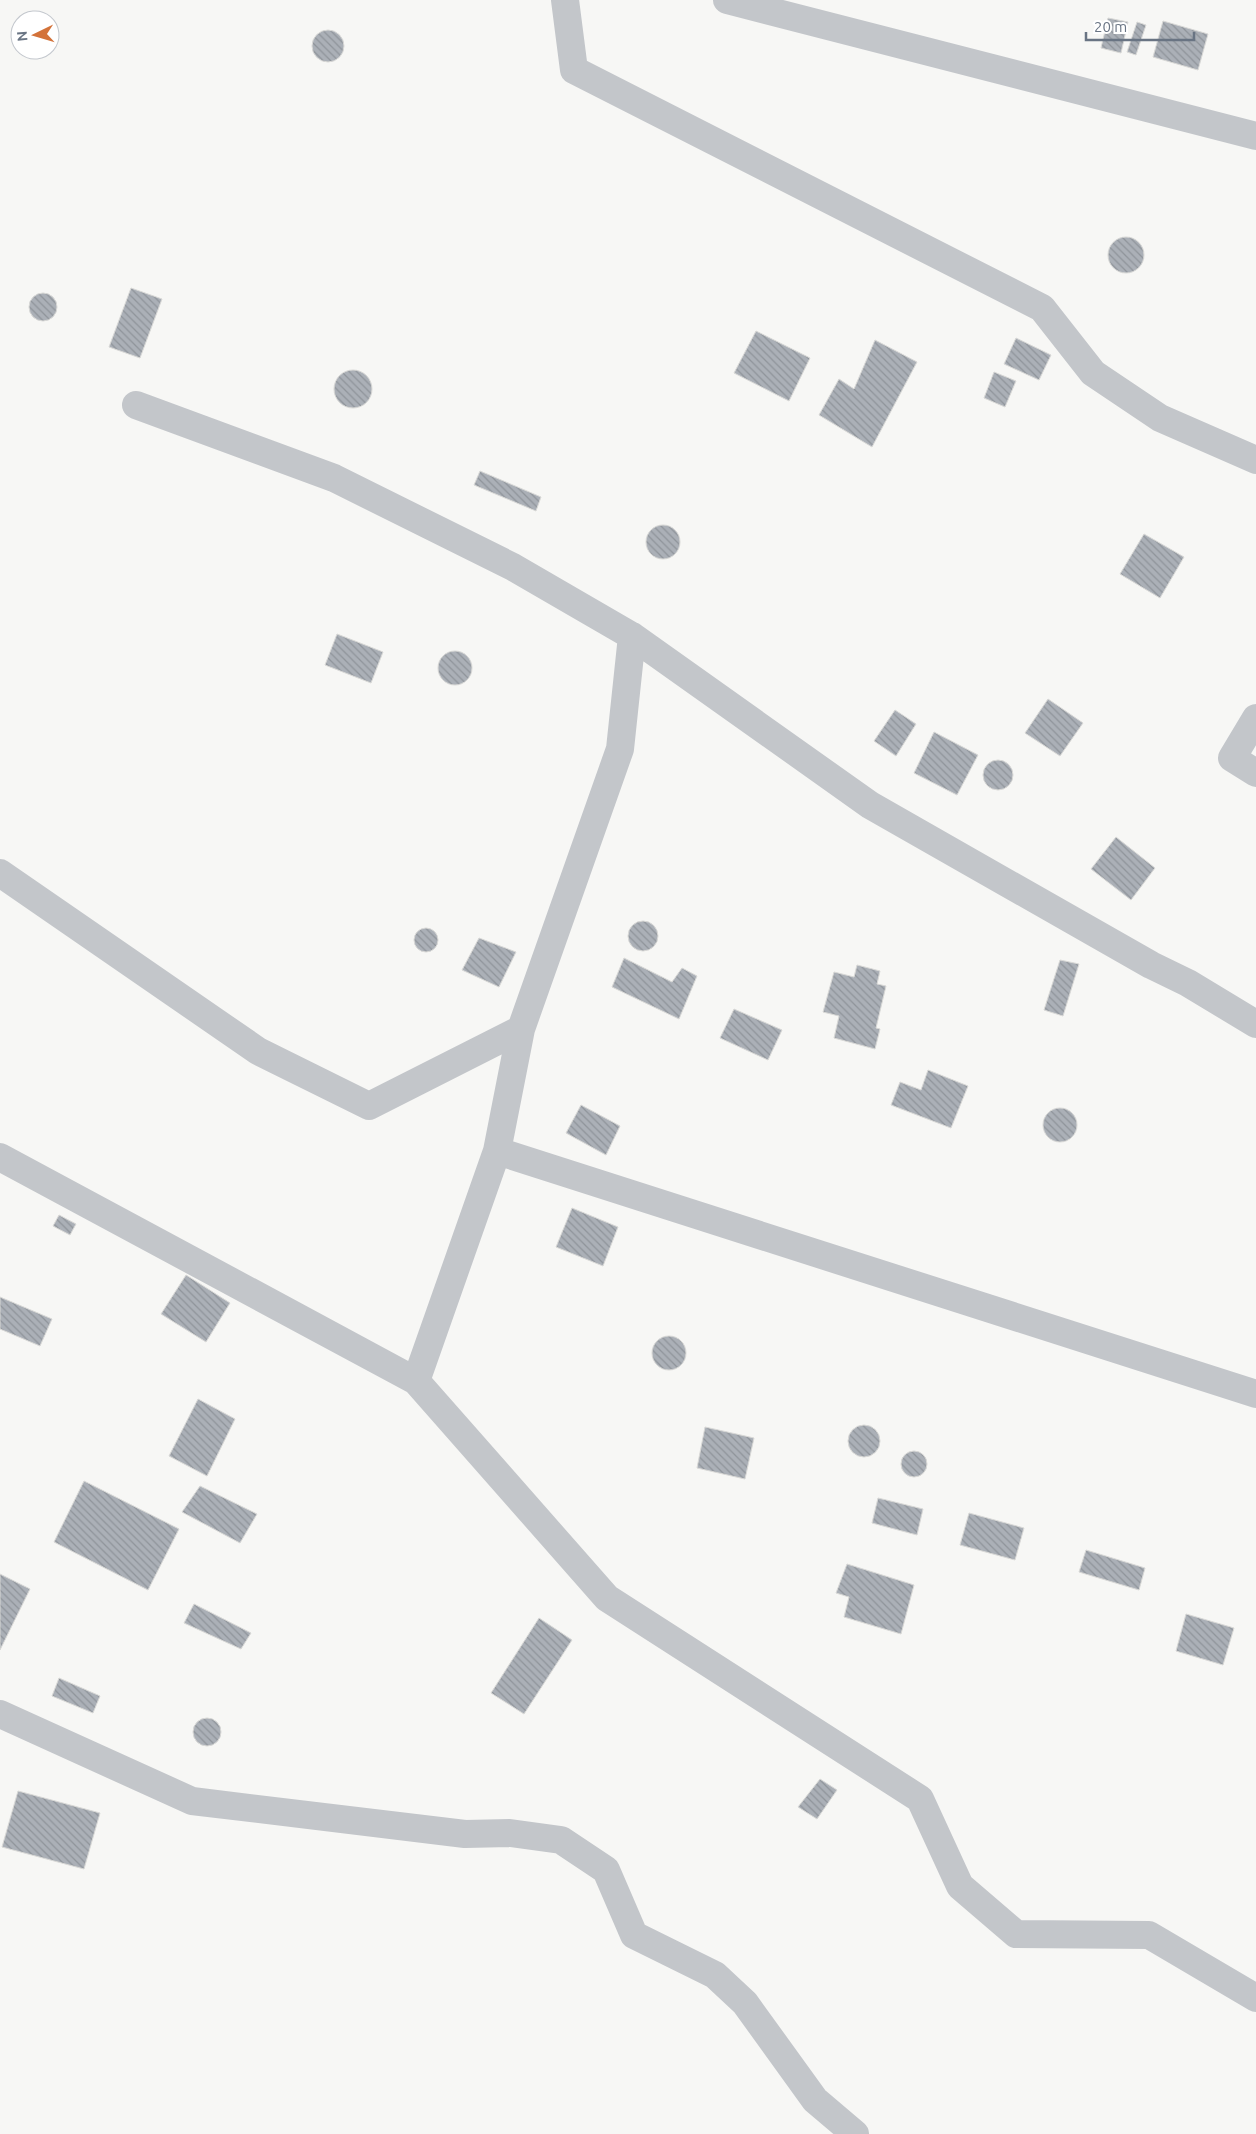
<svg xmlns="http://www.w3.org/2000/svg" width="1256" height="2134" viewBox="0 0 1256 2134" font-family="Ubuntu,sans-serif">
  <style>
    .building { fill: url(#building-back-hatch); stroke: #d9d9d7 }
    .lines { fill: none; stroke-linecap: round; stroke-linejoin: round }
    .street { stroke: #c3c6ca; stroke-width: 28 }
  </style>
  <defs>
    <pattern id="building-back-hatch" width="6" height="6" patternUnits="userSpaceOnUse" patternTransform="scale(1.25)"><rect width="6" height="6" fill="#abb0b7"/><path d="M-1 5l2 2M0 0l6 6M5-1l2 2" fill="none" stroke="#8f949a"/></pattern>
  </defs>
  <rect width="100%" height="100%" fill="#f7f7f5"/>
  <path class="building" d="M1108 18 1128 22 1121 53 1101 48Z
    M1163 21 1208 34 1198 70 1153 57Z
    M1137 22 1146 25 1136 55 1127 52Z
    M312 46a16 16 0 1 1 32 0a16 16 0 1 1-32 0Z
    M1108 255a18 18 0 1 1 36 0a18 18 0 1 1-36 0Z
    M131 288 162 299 140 358 109 347Z
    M29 307a14 14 0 1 1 28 0a14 14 0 1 1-28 0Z
    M756 331 810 358 789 401 734 373Z
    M1016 338 1051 355 1039 380 1004 364Z
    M875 340 917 362 872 447 819 415 839 379 854 389Z
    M334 389a19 19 0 1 1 38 0a19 19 0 1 1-38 0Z
    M994 372 1016 381 1005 407 984 398Z
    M480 471 541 497 536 511 474 485Z
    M646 542a17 17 0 1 1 34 0a17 17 0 1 1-34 0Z
    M1144 534 1184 557 1160 598 1120 574Z
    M337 634 383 652 371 683 325 665Z
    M438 668a17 17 0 1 1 34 0a17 17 0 1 1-34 0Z
    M1048 699 1083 723 1060 756 1025 733Z
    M895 710 916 724 896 756 874 741Z
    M934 732 978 755 957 795 914 773Z
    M983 775a15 15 0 1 1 30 0a15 15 0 1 1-30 0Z
    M1116 837 1155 868 1131 900 1091 869Z
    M628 936a15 15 0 1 1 30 0a15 15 0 1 1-30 0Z
    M414 940a12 12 0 1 1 24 0a12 12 0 1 1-24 0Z
    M479 938 516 952 499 987 462 970Z
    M624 958 672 982 682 968 697 976 679 1019 612 987Z
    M1060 960 1079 964 1063 1016 1044 1010Z
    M857 965 880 971 877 984 886 986 876 1028 880 1029 875 1049 834 1038 839 1016 823 1012 834 972 854 977Z
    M734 1009 782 1030 768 1060 720 1038Z
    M928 1070 968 1086 951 1128 891 1105 900 1082 921 1090Z
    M581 1105 620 1126 606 1155 566 1133Z
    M1043 1125a17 17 0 1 1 34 0a17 17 0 1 1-34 0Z
    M572 1208 618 1227 603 1266 556 1247Z
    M59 1215 76 1224 70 1235 53 1226Z
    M186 1275 230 1303 206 1342 161 1314Z
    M0 1297 52 1319 40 1346 0 1329Z
    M652 1353a17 17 0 1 1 34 0a17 17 0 1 1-34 0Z
    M198 1399 235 1419 207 1476 169 1456Z
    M848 1441a16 16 0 1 1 32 0a16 16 0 1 1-32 0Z
    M705 1427 754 1438 745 1479 697 1468Z
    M901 1464a13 13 0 1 1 26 0a13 13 0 1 1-26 0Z
    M84 1481 179 1529 148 1590 54 1542Z
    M200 1486 257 1514 240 1543 182 1512Z
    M878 1498 923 1509 917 1535 872 1523Z
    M969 1513 1024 1528 1015 1560 960 1545Z
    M1086 1550 1145 1568 1139 1590 1079 1572Z
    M847 1564 914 1585 901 1634 844 1617 849 1597 836 1593Z
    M0 1574 30 1589 0 1650Z
    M194 1604 251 1633 241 1649 184 1623Z
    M1186 1614 1234 1628 1223 1665 1176 1651Z
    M539 1618 572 1640 524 1714 491 1693Z
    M59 1678 100 1696 93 1713 52 1696Z
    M193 1732a14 14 0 1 1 28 0a14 14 0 1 1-28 0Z
    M820 1779 837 1790 817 1819 798 1807Z
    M18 1791 100 1813 84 1869 2 1847Z"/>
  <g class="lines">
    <path class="street" d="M565 0 574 70 1042 308 1093 373 1160 418 1256 460
      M727 0 1256 136
      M136 405 334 478 513 567 632 636 870 805 1151 965 1188 983 1256 1024
      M1256 718 1232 758 1256 773
      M0 873 258 1051 369 1106 521 1029
      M497 1151 1256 1394
      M0 1157 416 1381 607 1598 920 1799 960 1886 1016 1934 1149 1935 1256 1998
      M416 1381 497 1151 521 1029 620 749 632 636
      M0 1714 192 1801 465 1834 510 1833 561 1840 606 1870 634 1935 715 1975 745 2003 815 2100 855 2134"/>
  </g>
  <g transform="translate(35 35) rotate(265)"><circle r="24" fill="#ffffff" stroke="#c3c7cd"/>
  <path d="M0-4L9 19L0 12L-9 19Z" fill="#d37239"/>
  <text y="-8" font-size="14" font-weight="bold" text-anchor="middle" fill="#697483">N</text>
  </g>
  <path d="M1086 32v8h108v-8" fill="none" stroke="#697483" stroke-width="2.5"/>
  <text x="1094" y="32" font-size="15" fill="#697483" stroke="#ffffff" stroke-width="4" paint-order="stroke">20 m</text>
</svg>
